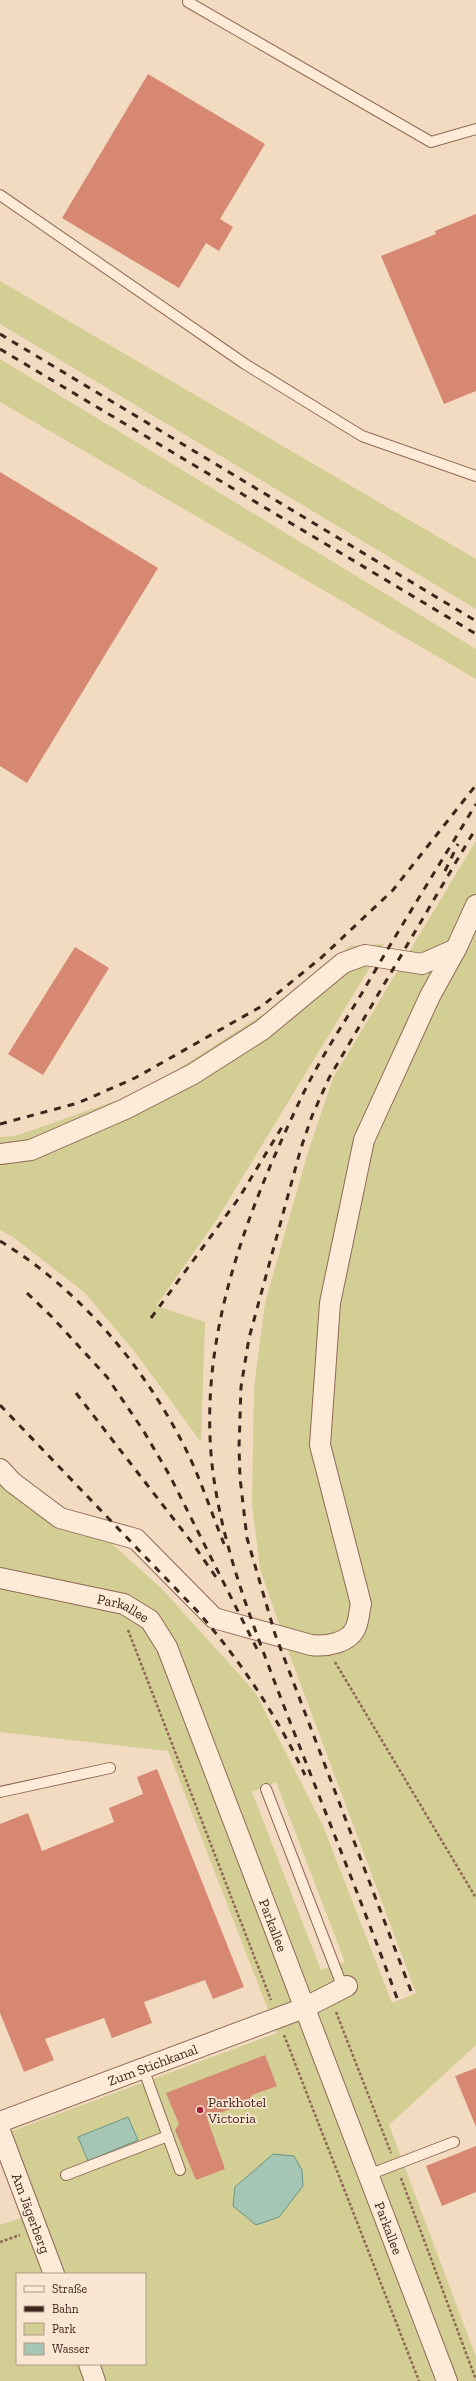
<svg xmlns="http://www.w3.org/2000/svg" width="476" height="2381" viewBox="0 0 476 2381" font-family="'Zilla Slab',serif">
  <style>
    .green { fill: #d3ce94; fill-rule: evenodd }
    .water { fill: #a5c6b5; stroke: #6a9582 }
    .building { fill: #d68873 }
    .lines { fill: none; stroke-linecap: round; stroke-linejoin: round }
    .lane-casing { stroke: #906956; stroke-width: 12 }
    .street-casing { stroke: #906956; stroke-width: 22 }
    .path { stroke: #906956; stroke-width: 2.5; stroke-dasharray: 3 2; stroke-linecap: butt }
    .lane { stroke: #fdead7; stroke-width: 10 }
    .street { stroke: #fdead7; stroke-width: 20 }
    .rail { stroke: #3e261c; stroke-width: 3; stroke-dasharray: 7 7; stroke-linecap: butt }
    .poi-dot { fill: #a71e3b; stroke: #fae7d3; stroke-width: 1.5 }
    .labels { text-anchor: middle; dominant-baseline: central; stroke-width: 3.5; stroke-linejoin: round; paint-order: stroke }
    .street-label { font-size: 14px; fill: #3e261c; stroke: #fae7d3 }
    .poi-label { font-size: 14px; fill: #3e261c; stroke: #fae7d3; text-anchor: start }
  </style>
  <rect width="100%" height="100%" fill="#f3dbc2"/>
  <path class="green" d="M0 281 476 559V609L0 324Z
    M0 359 476 649V679L0 402Z
    M476 841V2045L389 2125 476 2357V2381H0V2225L39 2212 9 2132 277 2033 168 1751 0 1732V1479L46 1518 111 1543 162 1589 255 1692 323 1826 392 2003 416 1993 289 1653 260 1569 252 1504 254 1388 265 1303 309 1149 333 1078ZM276 1782 345 1962 321 1970 252 1792ZM17 2274H145V2364H17Z
    M384 944 216 1221 156 1306 205 1322 201 1442 135 1352 84 1292 13 1237 0 1230V1137L15 1136 144 1091 265 1013 350 946Z"/>
  <path class="water" d="M128 2117 138 2140 88 2161 78 2137Z
    M273 2154 294 2156 302 2170 303 2186 279 2217 256 2225 233 2206 235 2187Z"/>
  <path class="building" d="M148 74 265 144 220 219 233 227 219 251 206 243 179 288 62 218Z
    M476 214V391L444 404 381 256 436 234 435 231Z
    M0 472 158 568 27 783 0 766Z
    M75 947 109 968 43 1075 8 1054Z
    M157 1769 244 1987 213 1999 205 1980 144 2002 152 2023 112 2038 104 2018 45 2039 54 2060 24 2072 0 2013V1824L28 1813 42 1851 114 1822 109 1808 143 1794 137 1777Z
    M265 2055 277 2086 252 2095 248 2102 207 2118 225 2169 196 2180 175 2130 179 2124 166 2093Z
    M476 2068V2127L455 2076Z
    M476 2146V2192L442 2206 426 2166Z"/>
  <g class="lines">
    <defs>
      <path id="lane" d="M188 2 431 142 476 129
        M0 195 245 364 362 436 476 476
        M266 1789 343 1988
        M0 1792 110 1768
        M143 2068 180 2170
        M66 2175 168 2136
        M368 2175 454 2142"/>
      <g id="street">
        <path d="M0 1154 31 1150 125 1109 193 1074 262 1030 343 963 365 955 422 964 456 949"/>
        <path d="M0 1469 12 1482 60 1518 136 1539 214 1618 311 1645C326 1647 350 1643 356 1627 359 1620 359 1612 361 1604L320 1445 330 1303 364 1140 430 996 456 949 476 905"/>
        <path id="s1" d="M0 1578 124 1604 150 1620 167 1647 447 2381"/>
        <path id="s2" d="M0 2122 304 2008 347 1986"/>
        <path id="s3" d="M0 2131 54 2274"/>
        <path d="M89 2364 95 2381"/>
      </g>
    </defs>
    <use href="#lane" class="lane-casing"/>
    <use href="#street" class="street-casing"/>
    <path class="path" d="M128 1630 271 2000
      M335 1662 476 1898
      M336 2012 391 2153
      M284 2035 419 2381
      M401 2178 476 2380
      M0 2242 20 2235"/>
    <use href="#lane" class="lane"/>
    <use href="#street" class="street"/>
    <path class="rail" d="M0 334 476 621
      M0 349 476 634
      M445 871 458 844
      M0 1124 78 1103 135 1078 262 1006 322 957 393 890 476 785
      M0 1241C76 1287 139 1360 180 1438 198 1471 210 1509 224 1544
      M27 1293 52 1317 107 1377 143 1430 170 1476 258 1651
      M151 1318 239 1198 285 1122
      M76 1393 193 1544 218 1580
      M0 1405 199 1613C242 1663 277 1716 305 1775
      M411 1991 275 1634 247 1538 240 1478 239 1447 241 1387 249 1338 301 1148 312 1116 329 1078 476 828
      M397 1998C360 1897 319 1797 280 1696 255 1630 228 1562 216 1492 191 1353 244 1217 303 1094 320 1059 342 1026 362 993 399 929 438 867 476 804"/>
  </g>
  <circle class="poi-dot" cx="200" cy="2110" r="4"/>
  <g class="labels">
    <g class="street-label">
      <text stroke="none"><textPath href="#s1" startOffset="127">Parkallee</textPath></text>
      <text stroke="none"><textPath href="#s1" startOffset="487">Parkallee</textPath></text>
      <text stroke="none"><textPath href="#s2" startOffset="163">Zum Stichkanal</textPath></text>
      <text stroke="none"><textPath href="#s3" startOffset="88">Am Jägerberg</textPath></text>
      <text stroke="none"><textPath href="#s1" startOffset="811">Parkallee</textPath></text>
    </g>
    <g class="poi-label">
      <text x="208" y="2102">Parkhotel<tspan x="208" dy="16">Victoria</tspan></text>
    </g>
  </g>
  <rect x="16" y="2273" width="130" height="92" fill="#fae7d3" stroke="#af9a8a"/>
  <rect x="24" y="2286" width="20" height="6" fill="#fdead7" stroke="#af9a8a"/>
  <text x="52" y="2293" font-size="12" fill="#3e261c">Straße</text>
  <rect x="24" y="2306" width="20" height="6" fill="#3e261c" stroke="#af9a8a"/>
  <text x="52" y="2313" font-size="12" fill="#3e261c">Bahn</text>
  <rect x="24" y="2323" width="20" height="12" fill="#d3ce94" stroke="#af9a8a"/>
  <text x="52" y="2333" font-size="12" fill="#3e261c">Park</text>
  <rect x="24" y="2343" width="20" height="12" fill="#a5c6b5" stroke="#af9a8a"/>
  <text x="52" y="2353" font-size="12" fill="#3e261c">Wasser</text>
</svg>
